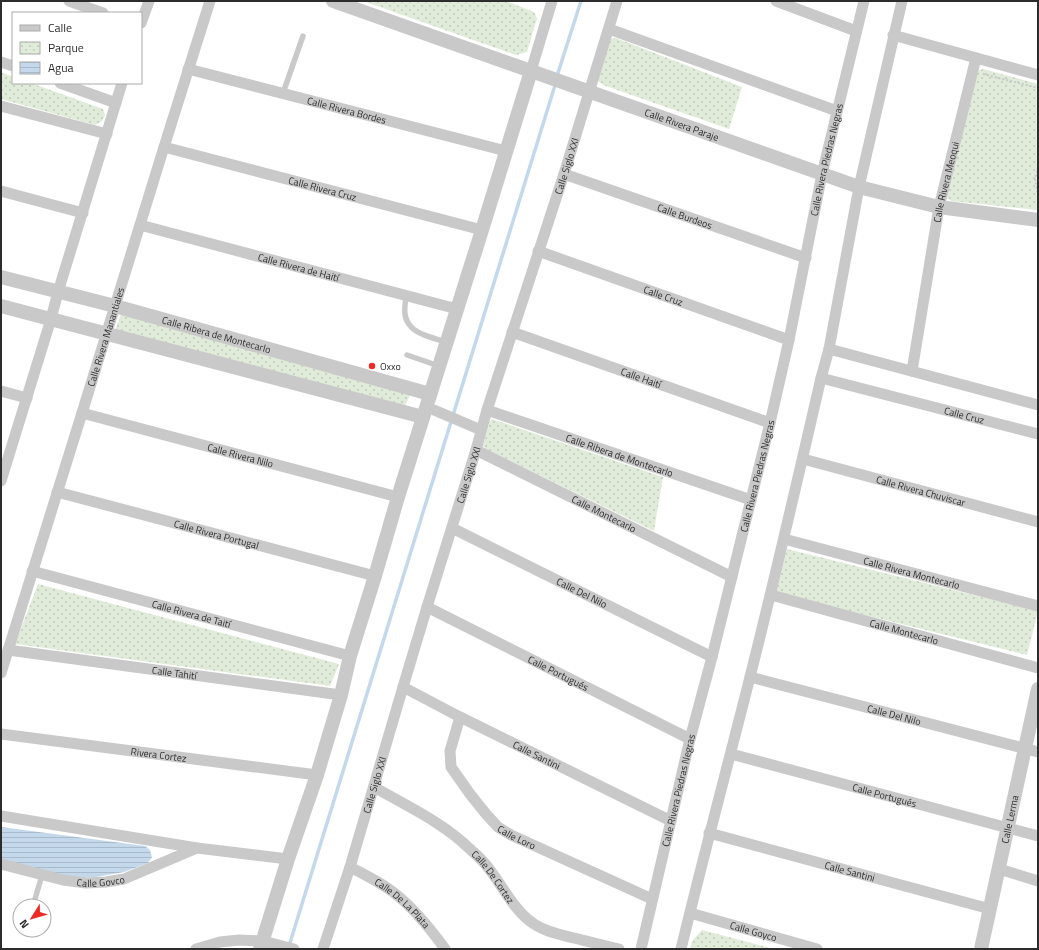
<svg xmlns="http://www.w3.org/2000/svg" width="1039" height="950" viewBox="0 0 1039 950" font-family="'Titillium Web',sans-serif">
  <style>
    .park { fill: url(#park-dots) }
    .water { fill: url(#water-rules) }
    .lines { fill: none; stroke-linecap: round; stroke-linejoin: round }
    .stream { stroke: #c4d8ec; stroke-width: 3.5 }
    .path { stroke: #c9c9c9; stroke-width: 2; stroke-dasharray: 2 2; stroke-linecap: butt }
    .service { stroke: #c9c9c9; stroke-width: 5.5 }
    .minor { stroke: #c9c9c9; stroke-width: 11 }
    .tertiary { stroke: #c9c9c9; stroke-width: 14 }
    .poi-dot { fill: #ed2b25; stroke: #fff; stroke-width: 1.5 }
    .labels { text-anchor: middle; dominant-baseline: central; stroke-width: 4; stroke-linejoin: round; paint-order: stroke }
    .street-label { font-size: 10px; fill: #2c2c2c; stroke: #fff }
    .poi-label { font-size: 10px; fill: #2c2c2c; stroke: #fff; text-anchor: start }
  </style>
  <defs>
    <pattern id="park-dots" width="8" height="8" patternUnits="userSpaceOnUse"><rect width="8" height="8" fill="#e1ebd9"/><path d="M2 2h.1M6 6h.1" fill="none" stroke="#c1caba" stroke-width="1.8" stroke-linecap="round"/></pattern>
    <pattern id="water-rules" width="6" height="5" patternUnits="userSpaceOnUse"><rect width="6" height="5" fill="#c4d8ec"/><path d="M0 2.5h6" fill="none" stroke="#a9bacb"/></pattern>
  </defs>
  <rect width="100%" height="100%" fill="#fff"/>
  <path class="park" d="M363 1H506L534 12 537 18 527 52 516 55Z
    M616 38 742 87 729 129 603 85 597 80 610 39Z
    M983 69 1038 84V210L952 201 946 198 977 71Z
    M1 72 13 77V83H31L103 109 105 115 102 121 95 125 1 99Z
    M121 314 410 395 405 406 115 331Z
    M492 419 663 477 654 531 486 449 483 446 490 421Z
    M787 549 1038 611 1027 655 776 593Z
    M38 584 339 664 330 686 15 644Z
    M702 930 774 949H690L692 941Z"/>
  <path class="water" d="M1 827 145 846 150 850 152 857 148 863 124 872 96 877 68 878 1 860Z"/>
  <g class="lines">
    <path class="stream" d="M557 76 581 1
      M289 946 556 82"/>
    <path class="path" d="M983 74 1038 88
      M1038 167 1035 180 1038 194"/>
    <path class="service" d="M283 93 303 36
      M407 295C397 330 420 334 446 342
      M407 355 439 366
      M33 906 42 875"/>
    <g class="minor">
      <path d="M69 1 103 13"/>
      <path d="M776 1 856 31"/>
      <path d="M141 23 149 1"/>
      <path d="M609 29 837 111"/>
      <path d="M893 35 1038 75"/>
      <path d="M1 62 13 66"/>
      <path id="s1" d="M188 69 506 151"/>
      <path d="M531 71 552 1"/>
      <path d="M60 83 116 103"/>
      <path d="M1 106 107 134"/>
      <path id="s2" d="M164 147 482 230"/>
      <path id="s3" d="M564 174 806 258"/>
      <path d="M1 191 83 213"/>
      <path id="s4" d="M140 225 457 309"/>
      <path id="s5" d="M538 251 789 340"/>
      <path id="s6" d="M512 332 770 423"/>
      <path d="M829 349 1038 405"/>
      <path id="s7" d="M912 371 939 207 976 58"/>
      <path id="s8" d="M821 378 1038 434"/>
      <path d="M1 391 27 398"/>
      <path d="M434 410 481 430"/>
      <path id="s9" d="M487 410 751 500"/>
      <path id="s10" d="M82 413 398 497"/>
      <path id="s11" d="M476 450 732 577"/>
      <path id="s12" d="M803 459 1038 522"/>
      <path d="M1 481 51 319 58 292 122 83"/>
      <path id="s13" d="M57 492 375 576"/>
      <path id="s14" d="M452 528 712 657"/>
      <path id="s15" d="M784 539 1038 606"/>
      <path id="s16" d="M32 571 350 656"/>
      <path id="s17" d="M771 595 1038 668"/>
      <path id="s18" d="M427 607 690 739"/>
      <path id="s19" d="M8 650 341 695"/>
      <path id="s20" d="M1 673 82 413 164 147 210 1"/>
      <path id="s21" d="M750 677 1038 752"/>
      <path id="s22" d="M403 687 460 717 671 821"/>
      <path id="s23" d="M460 717 450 751 451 767 470 794 486 814 498 827 511 835 652 899"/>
      <path id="s24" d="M1 734 317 775"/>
      <path id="s25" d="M731 754 1038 836"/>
      <path id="s26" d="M374 787C407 806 444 823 471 850 478 856 485 863 490 870 503 887 516 913 534 924 546 932 561 935 574 938 589 942 604 945 619 949"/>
      <path d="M1 816 197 848 288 859"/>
      <path id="s27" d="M709 833 990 909"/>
      <path id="s28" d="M1 864 63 880 86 883 106 882 124 879 197 848"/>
      <path id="s29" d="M350 867C365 875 380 882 393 892 414 908 430 928 445 949"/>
      <path d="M999 869 1038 881"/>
      <path id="s30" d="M690 913 817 949"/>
      <path d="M196 949 220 942 239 940 263 941 294 949"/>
      <path id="s31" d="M323 949 350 867 403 687 427 607 476 450 487 410 564 174 617 1"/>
      <path id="s32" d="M641 949 690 739 712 657 770 423 789 340 822 174 864 1"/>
      <path d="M681 949C703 858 727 768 750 677 775 578 798 478 821 378L829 349 859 187 902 1"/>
    </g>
    <g class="tertiary">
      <path id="s33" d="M333 1 859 187 939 207 1038 220"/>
      <path id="s34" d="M1 277 115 306 430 394"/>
      <path d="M1 306 423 417"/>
      <path d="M260 949 288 859 317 775 341 695 350 656 375 576 398 497 482 230 531 71"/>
      <path id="s35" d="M981 949 1038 689"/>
    </g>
  </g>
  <circle class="poi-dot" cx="372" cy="366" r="4"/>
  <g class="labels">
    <g class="street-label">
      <text stroke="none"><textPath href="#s1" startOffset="164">Calle Rivera Bordes</textPath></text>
      <text stroke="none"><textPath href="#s33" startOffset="370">Calle Rivera Paraje</textPath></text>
      <text stroke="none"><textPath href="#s32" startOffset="811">Calle Rivera Piedras Negras</textPath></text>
      <text stroke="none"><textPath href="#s31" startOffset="820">Calle Siglo XXI</textPath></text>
      <text stroke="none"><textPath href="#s7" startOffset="192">Calle Rivera Meoqui</textPath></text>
      <text stroke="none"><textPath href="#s2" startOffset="164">Calle Rivera Cruz</textPath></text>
      <text stroke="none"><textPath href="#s3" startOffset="128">Calle Burdeos</textPath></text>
      <text stroke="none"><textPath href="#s4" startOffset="164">Calle Rivera de Haití</textPath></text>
      <text stroke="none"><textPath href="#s5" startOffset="133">Calle Cruz</textPath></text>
      <text stroke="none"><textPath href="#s34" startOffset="223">Calle Ribera de Montecarlo</textPath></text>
      <text stroke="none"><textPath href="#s20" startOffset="352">Calle Rivera Manantiales</textPath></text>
      <text stroke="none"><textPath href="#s6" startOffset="137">Calle Haití</textPath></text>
      <text stroke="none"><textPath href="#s8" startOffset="148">Calle Cruz</textPath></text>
      <text stroke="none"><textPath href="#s10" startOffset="164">Calle Rivera Nilo</textPath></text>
      <text stroke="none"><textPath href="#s9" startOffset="140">Calle Ribera de Montecarlo</textPath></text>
      <text stroke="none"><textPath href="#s31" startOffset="496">Calle Siglo XXI</textPath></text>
      <text stroke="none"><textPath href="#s32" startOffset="487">Calle Rivera Piedras Negras</textPath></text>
      <text stroke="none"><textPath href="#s12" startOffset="122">Calle Rivera Chuviscar</textPath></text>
      <text stroke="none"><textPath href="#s11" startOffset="143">Calle Montecarlo</textPath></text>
      <text stroke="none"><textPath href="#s13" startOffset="165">Calle Rivera Portugal</textPath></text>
      <text stroke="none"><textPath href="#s15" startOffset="132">Calle Rivera Montecarlo</textPath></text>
      <text stroke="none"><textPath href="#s14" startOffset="145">Calle Del Nilo</textPath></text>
      <text stroke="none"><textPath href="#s16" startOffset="165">Calle Rivera de Taití</textPath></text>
      <text stroke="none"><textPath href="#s17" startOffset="138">Calle Montecarlo</textPath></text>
      <text stroke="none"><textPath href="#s19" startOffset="168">Calle Tahití</textPath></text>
      <text stroke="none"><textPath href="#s18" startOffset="147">Calle Portugués</textPath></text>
      <text stroke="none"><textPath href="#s21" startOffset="149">Calle Del Nilo</textPath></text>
      <text stroke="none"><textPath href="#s24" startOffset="159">Rivera Cortez</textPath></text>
      <text stroke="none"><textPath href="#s22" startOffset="150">Calle Santini</textPath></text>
      <text stroke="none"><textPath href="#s31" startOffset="172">Calle Siglo XXI</textPath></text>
      <text stroke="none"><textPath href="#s32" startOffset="163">Calle Rivera Piedras Negras</textPath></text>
      <text stroke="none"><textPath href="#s25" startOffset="159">Calle Portugués</textPath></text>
      <text stroke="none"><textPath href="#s35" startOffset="133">Calle Lerma</textPath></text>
      <text stroke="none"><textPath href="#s23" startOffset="149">Calle Loro</textPath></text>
      <text stroke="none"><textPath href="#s27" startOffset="146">Calle Santini</textPath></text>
      <text stroke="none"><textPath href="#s26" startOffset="151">Calle De Cortez</textPath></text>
      <text stroke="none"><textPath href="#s28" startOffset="102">Calle Govco</textPath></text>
      <text stroke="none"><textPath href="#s29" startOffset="64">Calle De La Plata</textPath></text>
      <text stroke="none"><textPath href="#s30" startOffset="66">Calle Goyco</textPath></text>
    </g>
    <g class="poi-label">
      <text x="380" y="366">Oxxo</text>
    </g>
  </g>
  <rect width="1039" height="950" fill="none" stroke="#2c2c2c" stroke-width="4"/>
  <rect x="12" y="12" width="130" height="72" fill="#ffffff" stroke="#ababab"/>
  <rect x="20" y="25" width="20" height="6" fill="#c9c9c9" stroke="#ababab"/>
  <text x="48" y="32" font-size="12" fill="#2c2c2c">Calle</text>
  <rect x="20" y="42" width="20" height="12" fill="url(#park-dots)" stroke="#ababab"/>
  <text x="48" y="52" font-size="12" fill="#2c2c2c">Parque</text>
  <rect x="20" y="62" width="20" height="12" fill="url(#water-rules)" stroke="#ababab"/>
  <text x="48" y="72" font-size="12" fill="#2c2c2c">Agua</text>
  <g transform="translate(32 918) rotate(233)"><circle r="19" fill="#ffffff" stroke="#ababab"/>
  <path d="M0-3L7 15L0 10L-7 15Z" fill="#ed2b25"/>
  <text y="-6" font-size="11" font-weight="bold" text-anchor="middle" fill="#2c2c2c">N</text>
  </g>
</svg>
